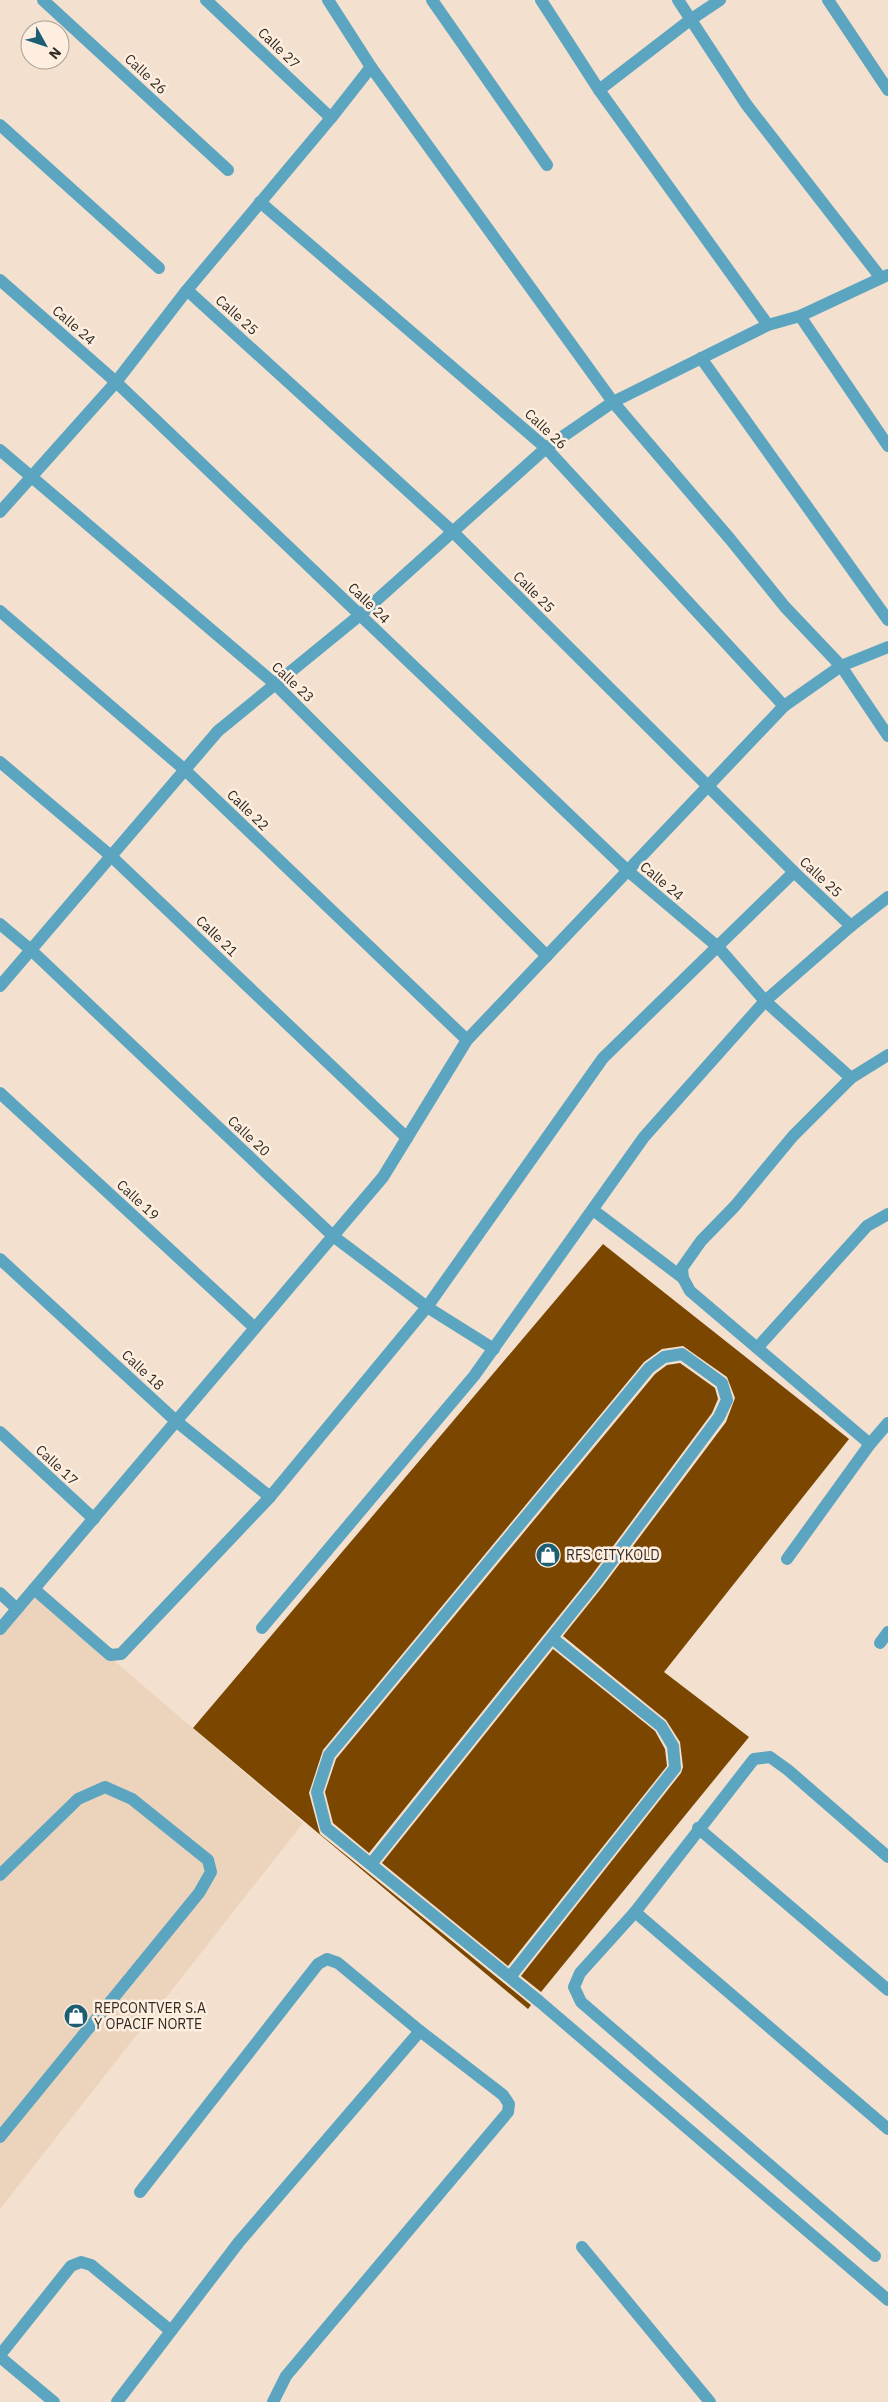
<svg xmlns="http://www.w3.org/2000/svg" width="888" height="2402" font-family="'IBM Plex Sans',sans-serif">
<rect width="100%" height="100%" fill="#f3e0ce"/>
<path fill="#ecd3bc" d="M33,1591L303,1823L0,2209V1630Z"/>
<g fill="#7b4700">
<path d="M603,1244L849,1439L664,1672L749,1737L541,1992L521,1976L681,1773L683,1767L680,1742L666,1720L563,1636L603,1586L726,1422L735,1398L727,1377L683,1346L662,1349L644,1362L323,1750L309,1793L320,1834L531,2005L528,2009L193,1728Z"/>
<path d="M680,1363L715,1388L718,1399L712,1413L591,1576L369,1853L333,1823L325,1792L336,1759L655,1374L667,1365Z"/>
<path d="M553,1649L655,1731L665,1749L667,1766L508,1966L382,1863Z"/>
</g>
<g fill="none" stroke-linecap="round" stroke-linejoin="round">
<g stroke="#5ba5c1" stroke-width="12">
<path d="M43,0L228,170"/>
<path d="M206,0L331,118"/>
<path d="M328,0L371,67L613,402L730,539L785,607L841,666L888,736"/>
<path d="M432,0L547,165"/>
<path d="M541,0L599,90L768,325"/>
<path d="M678,0L746,104L881,278"/>
<path d="M828,0L888,90"/>
<path d="M599,90L690,20L720,0"/>
<path d="M0,125L159,268"/>
<path d="M260,202L546,448L784,706"/>
<path d="M0,280L116,382L628,871L718,947L765,1001L851,1078"/>
<path d="M187,290L453,532L794,872L851,926"/>
<path d="M800,316L888,446"/>
<path d="M701,358L888,620"/>
<path d="M0,450L275,684L547,956"/>
<path d="M0,512L116,382L187,290L331,118L371,67"/>
<path d="M0,611L185,770L467,1040"/>
<path d="M0,762L111,856L407,1138"/>
<path d="M0,924L31,950L333,1236L427,1307L494,1349"/>
<path d="M0,986L218,731L360,615L546,448L613,402L768,325L800,316L888,275"/>
<path d="M0,1093L255,1328"/>
<path d="M593,1210L683,1278"/>
<path d="M0,1259L176,1421L270,1497"/>
<path d="M758,1347L867,1226L888,1214"/>
<path d="M0,1432L94,1519"/>
<path d="M870,1444L690,1291L683,1278L682,1268L701,1241L735,1206L793,1136L851,1078L888,1055"/>
<path d="M787,1559L870,1444L888,1423"/>
<path d="M34,1589L110,1655L121,1654L270,1497L427,1307L603,1058L794,872"/>
<path d="M0,1593L17,1609"/>
<path d="M262,1628L474,1376L644,1137L765,1001L851,926L888,897"/>
<path d="M0,1629L383,1177L467,1040L784,706L841,666L888,647"/>
<path d="M880,1643L888,1632"/>
<path d="M698,1828L888,1990"/>
<path d="M371,1864L597,1581L719,1417L727,1400L722,1383L682,1354L664,1357L649,1368L329,1755L317,1792L326,1828L540,2002L888,2300"/>
<path d="M0,1875L78,1799L105,1787L132,1799L208,1860L211,1872L199,1893L0,2137"/>
<path d="M635,1912L888,2129"/>
<path d="M510,1977L675,1768L673,1746L661,1726L552,1638"/>
<path d="M140,2192L318,1964L327,1959L338,1963L420,2031"/>
<path d="M582,2247L710,2402"/>
<path d="M875,2256L581,2002L574,1987L580,1973L635,1912L754,1759L770,1757L788,1770L888,1857"/>
<path d="M0,2355L71,2266L81,2262L91,2265L171,2331"/>
<path d="M0,2357L54,2402"/>
<path d="M117,2402L239,2242L420,2031L503,2095L509,2104L508,2112L286,2376L273,2402"/>
</g>
</g>
<defs>
<symbol id="shop-disc" viewBox="-11 -11 22 22"><circle r="9.5" fill="#1e5e73" stroke="#feeedf"/><path d="M-5-2.5h2.3a2.7 3.5 0 0 1 5.4 0H5L5.5 6h-11ZM-1.5-2.5h3a1.5 2.3 0 0 0-3 0Z" fill="#fff"/></symbol>
</defs>
<g fill-rule="evenodd">
<use href="#shop-disc" x="534" y="1541" width="28" height="28"/>
<use href="#shop-disc" x="62" y="2002" width="28" height="28"/>
</g>
<g text-anchor="middle" dominant-baseline="central" stroke-width="5" stroke-linejoin="round" paint-order="stroke">
<g font-size="14" fill="#322b24" stroke="#feeedf">
<text transform="translate(279 48) rotate(44)">Calle 27</text>
<text transform="translate(146 74) rotate(43)">Calle 26</text>
<text transform="translate(237 315) rotate(42)">Calle 25</text>
<text transform="translate(74 325) rotate(41)">Calle 24</text>
<text transform="translate(546 429) rotate(43)">Calle 26</text>
<text transform="translate(534 592) rotate(45)">Calle 25</text>
<text transform="translate(369 603) rotate(44)">Calle 24</text>
<text transform="translate(293 682) rotate(43)">Calle 23</text>
<text transform="translate(248 810) rotate(44)">Calle 22</text>
<text transform="translate(821 877) rotate(43)">Calle 25</text>
<text transform="translate(662 881) rotate(40)">Calle 24</text>
<text transform="translate(217 936) rotate(44)">Calle 21</text>
<text transform="translate(249 1136) rotate(43)">Calle 20</text>
<text transform="translate(138 1200) rotate(43)">Calle 19</text>
<text transform="translate(143 1370) rotate(43)">Calle 18</text>
<text transform="translate(57 1465) rotate(43)">Calle 17</text>
</g>
<g font-size="14" fill="#322b24" stroke="#feeedf" text-anchor="start">
<text x="566" y="1555">RFS CITYKOLD</text>
<text x="94" y="2008">REPCONTVER S.A<tspan x="94" dy="16">Y OPACIF NORTE</tspan></text>
</g>
</g>
<g transform="translate(45 45) rotate(130)"><circle r="24" fill="#feeedf" stroke="#aca094"/>
<path d="M0-4L9 19L0 12L-9 19Z" fill="#1e5e73"/>
<text y="-8" font-size="14" font-weight="bold" text-anchor="middle" fill="#322b24">N</text>
</g>
</svg>
